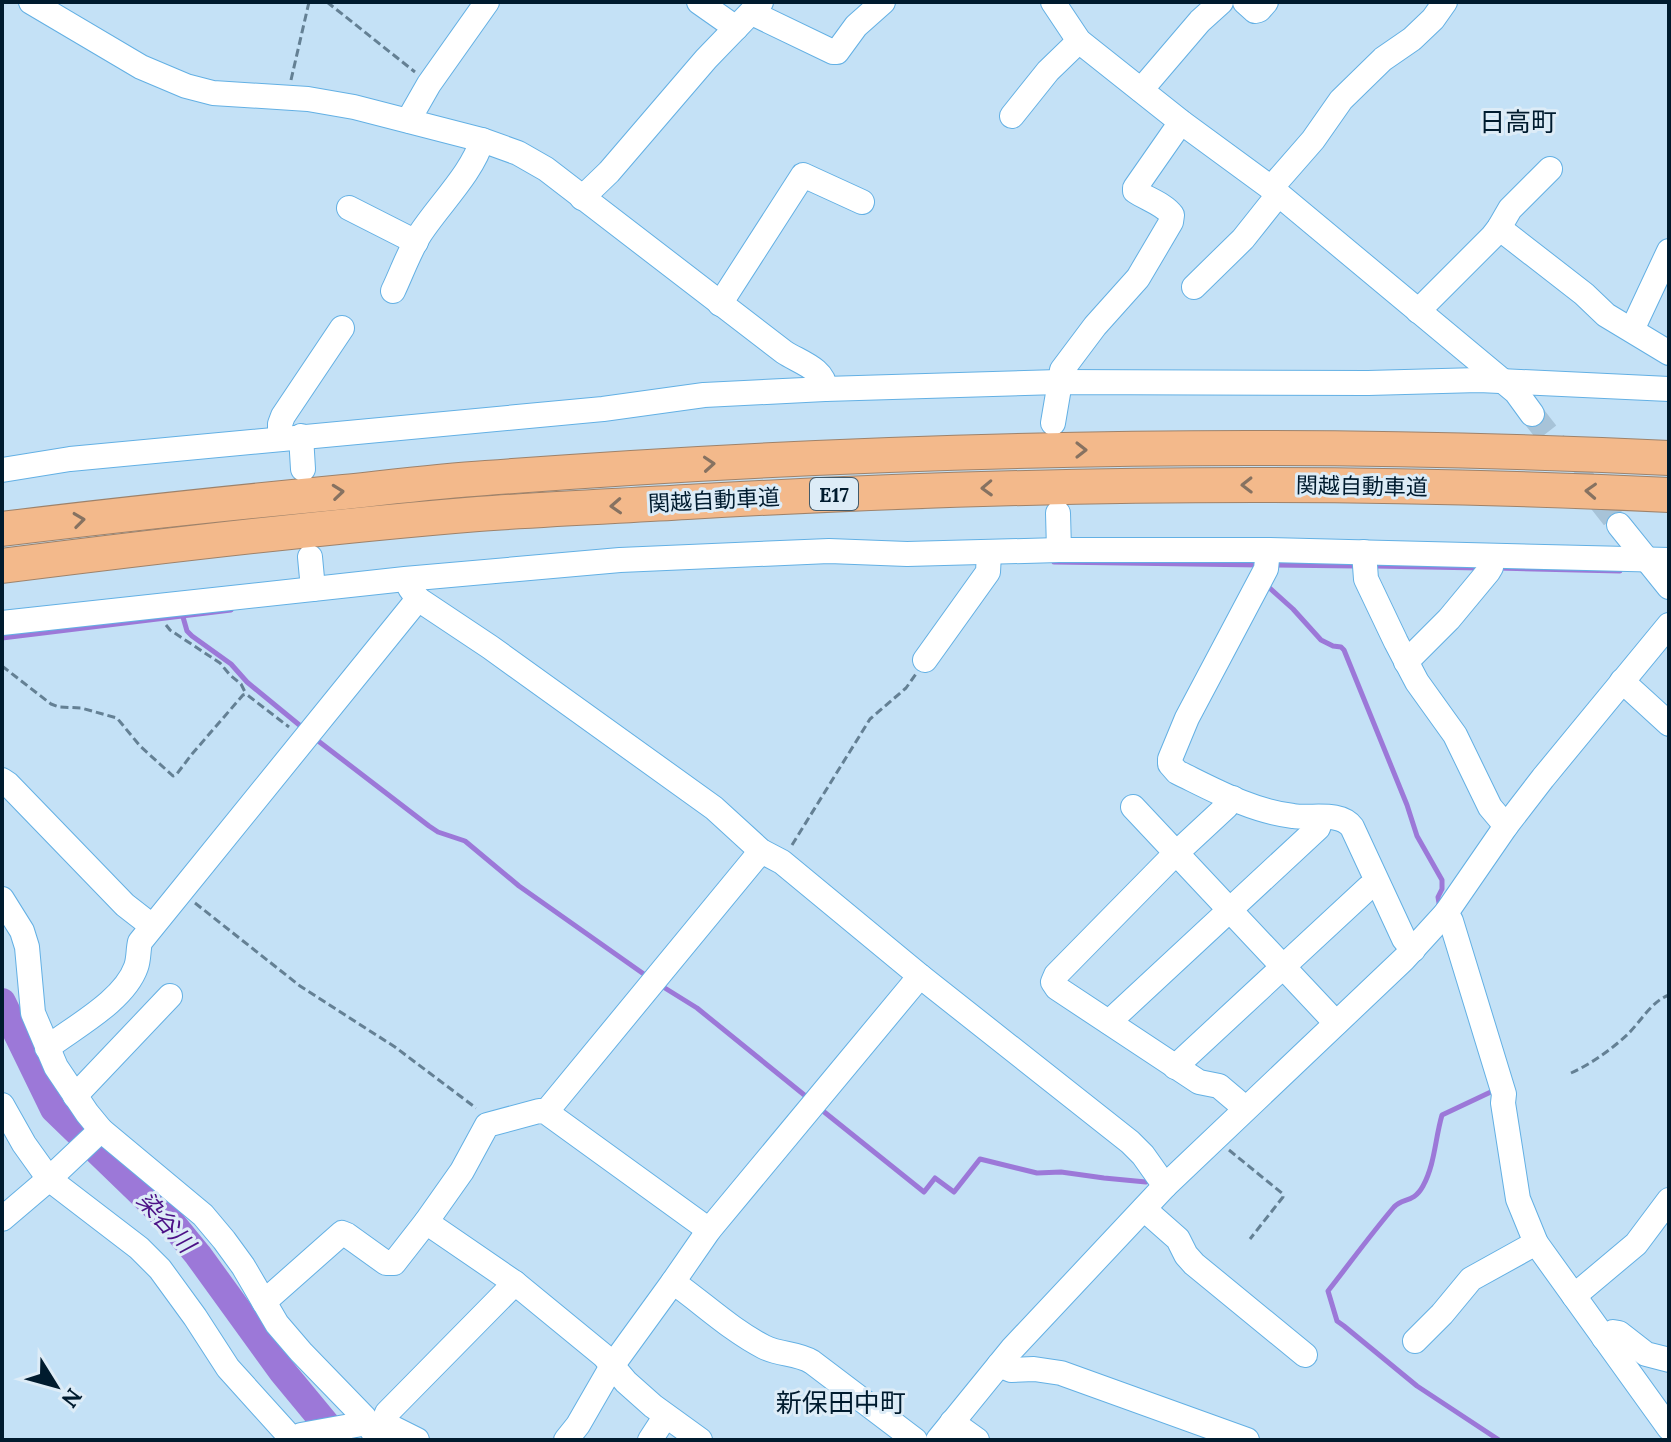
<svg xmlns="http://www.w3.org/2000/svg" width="1671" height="1442" font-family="Lora,'Noto Sans JP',serif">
<rect width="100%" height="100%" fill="#c4e1f6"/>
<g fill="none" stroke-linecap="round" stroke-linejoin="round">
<g stroke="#9c78d8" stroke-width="5">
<path d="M1054,562L1260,565"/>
<path d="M1274,565L1356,566"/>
<path d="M1374,566L1480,568"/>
<path d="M1498,568L1620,571"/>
<path d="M1265,584L1293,609L1321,640L1333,646L1341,647L1344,650L1407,805L1417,836L1442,880V889L1438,897L1440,909"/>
<path d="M183,617L187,631L192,636L231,664L247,682L303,728"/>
<path d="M2,638L231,610"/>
<path d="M313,737L429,826L438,832L465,841L519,886L648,977"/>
<path d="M660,985L697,1008L808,1098"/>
<path d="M1495,1090L1442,1115C1435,1139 1435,1164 1423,1186C1413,1204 1403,1197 1394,1207C1371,1234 1350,1263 1328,1291L1337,1321L1344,1326L1417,1386L1499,1440"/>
<path d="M818,1107L924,1192L935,1178L954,1192L980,1159L1037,1173L1061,1172L1104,1178L1146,1182"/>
</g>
<path stroke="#9c78d8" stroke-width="28" d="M2,1002L54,1109L171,1222L198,1255L282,1371L339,1440"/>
<path stroke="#a7c3d8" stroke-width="24" stroke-dasharray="24 12" stroke-linecap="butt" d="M1532,414L1619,525"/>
<defs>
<g id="minor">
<path d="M31,2L141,67L186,86L213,93L308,99L354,107L482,140L518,153L546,169L784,352C799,362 825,369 825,389"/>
<path d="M699,2L736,28"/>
<path d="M1053,2L1079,41L1181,122L1271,188L1516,392L1532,414"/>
<path d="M1245,2L1255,11L1259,10L1266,2"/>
<path d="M752,13L833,52H837L856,26L883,2"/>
<path d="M1141,90L1200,21L1221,2"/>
<path d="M1012,116L1048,71L1079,41"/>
<path d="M410,121L413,112L429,84L487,2"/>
<path d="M1271,188L1313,140L1341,100L1383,59L1412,39L1433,19L1445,2"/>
<path d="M582,198L609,172L706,59L761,2"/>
<path d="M349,208L416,242"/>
<path d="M1499,228L1584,294L1606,315L1669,353"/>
<path d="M1194,287L1243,239L1278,195"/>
<path d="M393,291C402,272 409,252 420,234C438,206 473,172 482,140"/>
<path d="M720,304L803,175L862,202"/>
<path d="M1418,311L1492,237L1499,228L1510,209L1550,169"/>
<path d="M1632,330L1669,251"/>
<path d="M1053,423L1062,370L1095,326L1138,278L1171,222L1172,215C1164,204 1147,199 1135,191V188L1181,122"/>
<path d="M301,436L303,469"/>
<path d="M280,439V424L283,416L342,328"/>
<path d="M2,470L70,459L603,409L704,395L825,389L1059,382L1368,383L1479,380L1669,389"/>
<path d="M1058,513L1059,550"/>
<path d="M1619,525L1669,587"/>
<path d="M1268,550L1266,569L1187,718L1170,759V764L1177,772C1214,790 1251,811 1293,816C1312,819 1340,811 1352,827L1404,939L1413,950"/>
<path d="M1364,552L1366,579L1396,642L1417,682L1455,735L1490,807L1506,826"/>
<path d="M310,557L313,589"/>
<path d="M418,599L490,647L714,808L761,851L782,862L920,976L1130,1142L1143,1155L1165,1186"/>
<path d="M2,623L405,579L620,560L829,551L907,554L1059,550H1268L1669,560"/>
<path d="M925,660L988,572L989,553"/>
<path d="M1406,662L1449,619L1488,572L1491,567L1493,556"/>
<path d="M1622,681L1669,724"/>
<path d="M2,780L8,784L125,905L152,926"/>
<path d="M1233,798L1226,807L1171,858L1056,975L1053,982L1057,988L1199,1082L1219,1086L1245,1108"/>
<path d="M1133,807L1336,1023"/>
<path d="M2,899L22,931L27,947L33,1013L56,1067L87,1113L101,1130L203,1215L224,1240L243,1266L277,1324L301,1352L364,1417L378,1440"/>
<path d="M1446,913L1451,921L1504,1094L1503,1103L1518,1199L1536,1243L1669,1428"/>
<path d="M1109,1022L1318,828L1322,817"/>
<path d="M47,1048C74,1027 124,1001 136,967C139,959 138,950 140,942L418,599L410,588"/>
<path d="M1175,1067L1368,888L1377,884"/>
<path d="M75,1096L170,996"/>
<path d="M2,1105L24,1144L49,1179L139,1248L160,1269L195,1317L228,1368L293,1440"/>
<path d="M546,1112L761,851"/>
<path d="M1144,1209L1178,1239L1186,1255L1194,1264L1305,1355"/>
<path d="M2,1219L49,1179L101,1130"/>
<path d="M426,1222L515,1283L604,1356L626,1382L653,1406L700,1440"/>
<path d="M673,1282C704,1304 731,1330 764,1347C780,1355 797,1353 812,1362L915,1440"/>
<path d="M1574,1296L1636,1244L1669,1200"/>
<path d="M264,1302L342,1233L347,1235L386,1263H394L426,1222L462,1171L487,1125L539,1111L546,1112L709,1230"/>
<path d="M1604,1338L1613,1332L1619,1333L1646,1354L1669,1360"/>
<path d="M1415,1341L1442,1314L1471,1279L1536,1243"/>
<path d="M999,1365L1011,1370L1034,1369L1061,1373L1247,1440"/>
<path d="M952,1422L977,1440"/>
<path d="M382,1425L387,1413L515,1283"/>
<path d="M294,1440L301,1435L367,1423L391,1427L417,1440"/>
<path d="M566,1440L578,1425L612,1366L673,1282L709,1230L920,976"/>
<path d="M650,1440L665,1417"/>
<path d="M938,1440L1012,1349L1165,1186L1404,959L1446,913L1506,826L1543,778L1669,625"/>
</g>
<g id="highway">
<path d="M2,529C116,515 230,503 344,492C391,487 439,481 486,478C880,448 1275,439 1669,458"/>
<path d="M2,566C160,546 319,527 478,514C547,509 617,506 687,502C1014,483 1342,479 1669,495"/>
</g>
</defs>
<use href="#minor" stroke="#63b0e4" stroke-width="26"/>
<use href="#highway" stroke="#9e826a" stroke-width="36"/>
<g stroke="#648094" stroke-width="3" stroke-dasharray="8 4" stroke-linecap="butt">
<path d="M327,2L415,72"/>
<path d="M291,80L309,2"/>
<path d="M166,625L170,630L220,663L230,675L241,684L246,694"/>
<path d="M2,666L51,704L59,707L81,708L117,718L140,746L173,776L176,775L192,754L243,695L246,694L289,727"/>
<path d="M792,845L870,719L906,688L916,674"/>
<path d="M195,903L300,986L395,1047L476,1108"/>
<path d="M1571,1073C1591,1064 1612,1049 1628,1034C1641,1021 1652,1001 1669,995"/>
<path d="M1229,1150L1283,1194V1197L1250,1239"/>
</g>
<use href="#minor" stroke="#fff" stroke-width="24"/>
<use href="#highway" stroke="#f3b98b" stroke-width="34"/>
</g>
<defs><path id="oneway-chevron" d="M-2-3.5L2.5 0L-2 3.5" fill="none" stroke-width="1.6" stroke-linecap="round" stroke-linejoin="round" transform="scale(2)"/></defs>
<g stroke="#867261">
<use href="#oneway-chevron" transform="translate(1081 450)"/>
<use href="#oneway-chevron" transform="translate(709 464) rotate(-4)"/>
<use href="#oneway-chevron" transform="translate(1247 485) rotate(179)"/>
<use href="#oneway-chevron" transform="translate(987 488) rotate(178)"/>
<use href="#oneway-chevron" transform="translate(1591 491) rotate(-177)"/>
<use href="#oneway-chevron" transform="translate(338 492) rotate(-6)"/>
<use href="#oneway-chevron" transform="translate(616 506) rotate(177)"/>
<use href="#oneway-chevron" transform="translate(79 520) rotate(-7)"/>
</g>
<g text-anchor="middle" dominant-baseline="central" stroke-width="6" stroke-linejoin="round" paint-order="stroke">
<rect fill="#ddecf7" stroke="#425a6a" stroke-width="2" x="810" y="478" width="48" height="32" rx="6"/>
<g font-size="20" font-weight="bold" fill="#001b2e">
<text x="834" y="494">E17</text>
</g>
<g font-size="22" fill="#001b2e" stroke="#ddecf7">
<text transform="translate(1362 486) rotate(1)">関越自動車道</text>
<text transform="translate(714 500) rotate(-3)">関越自動車道</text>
</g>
<g font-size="24" font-style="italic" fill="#4c1186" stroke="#ddecf7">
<text transform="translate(166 1222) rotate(48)">染谷川</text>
</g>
<g font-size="26" fill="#001b2e" stroke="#ddecf7">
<text x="1518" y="121">日高町</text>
<text x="841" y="1402">新保田中町</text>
</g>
</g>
<rect width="1671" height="1442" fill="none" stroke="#001b2e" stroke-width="8"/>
<g transform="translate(56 1386) rotate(127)" stroke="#ddecf7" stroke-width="6" paint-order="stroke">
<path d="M0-6L14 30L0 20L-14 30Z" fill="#001b2e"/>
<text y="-12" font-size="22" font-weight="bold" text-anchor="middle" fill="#001b2e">N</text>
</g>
</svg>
